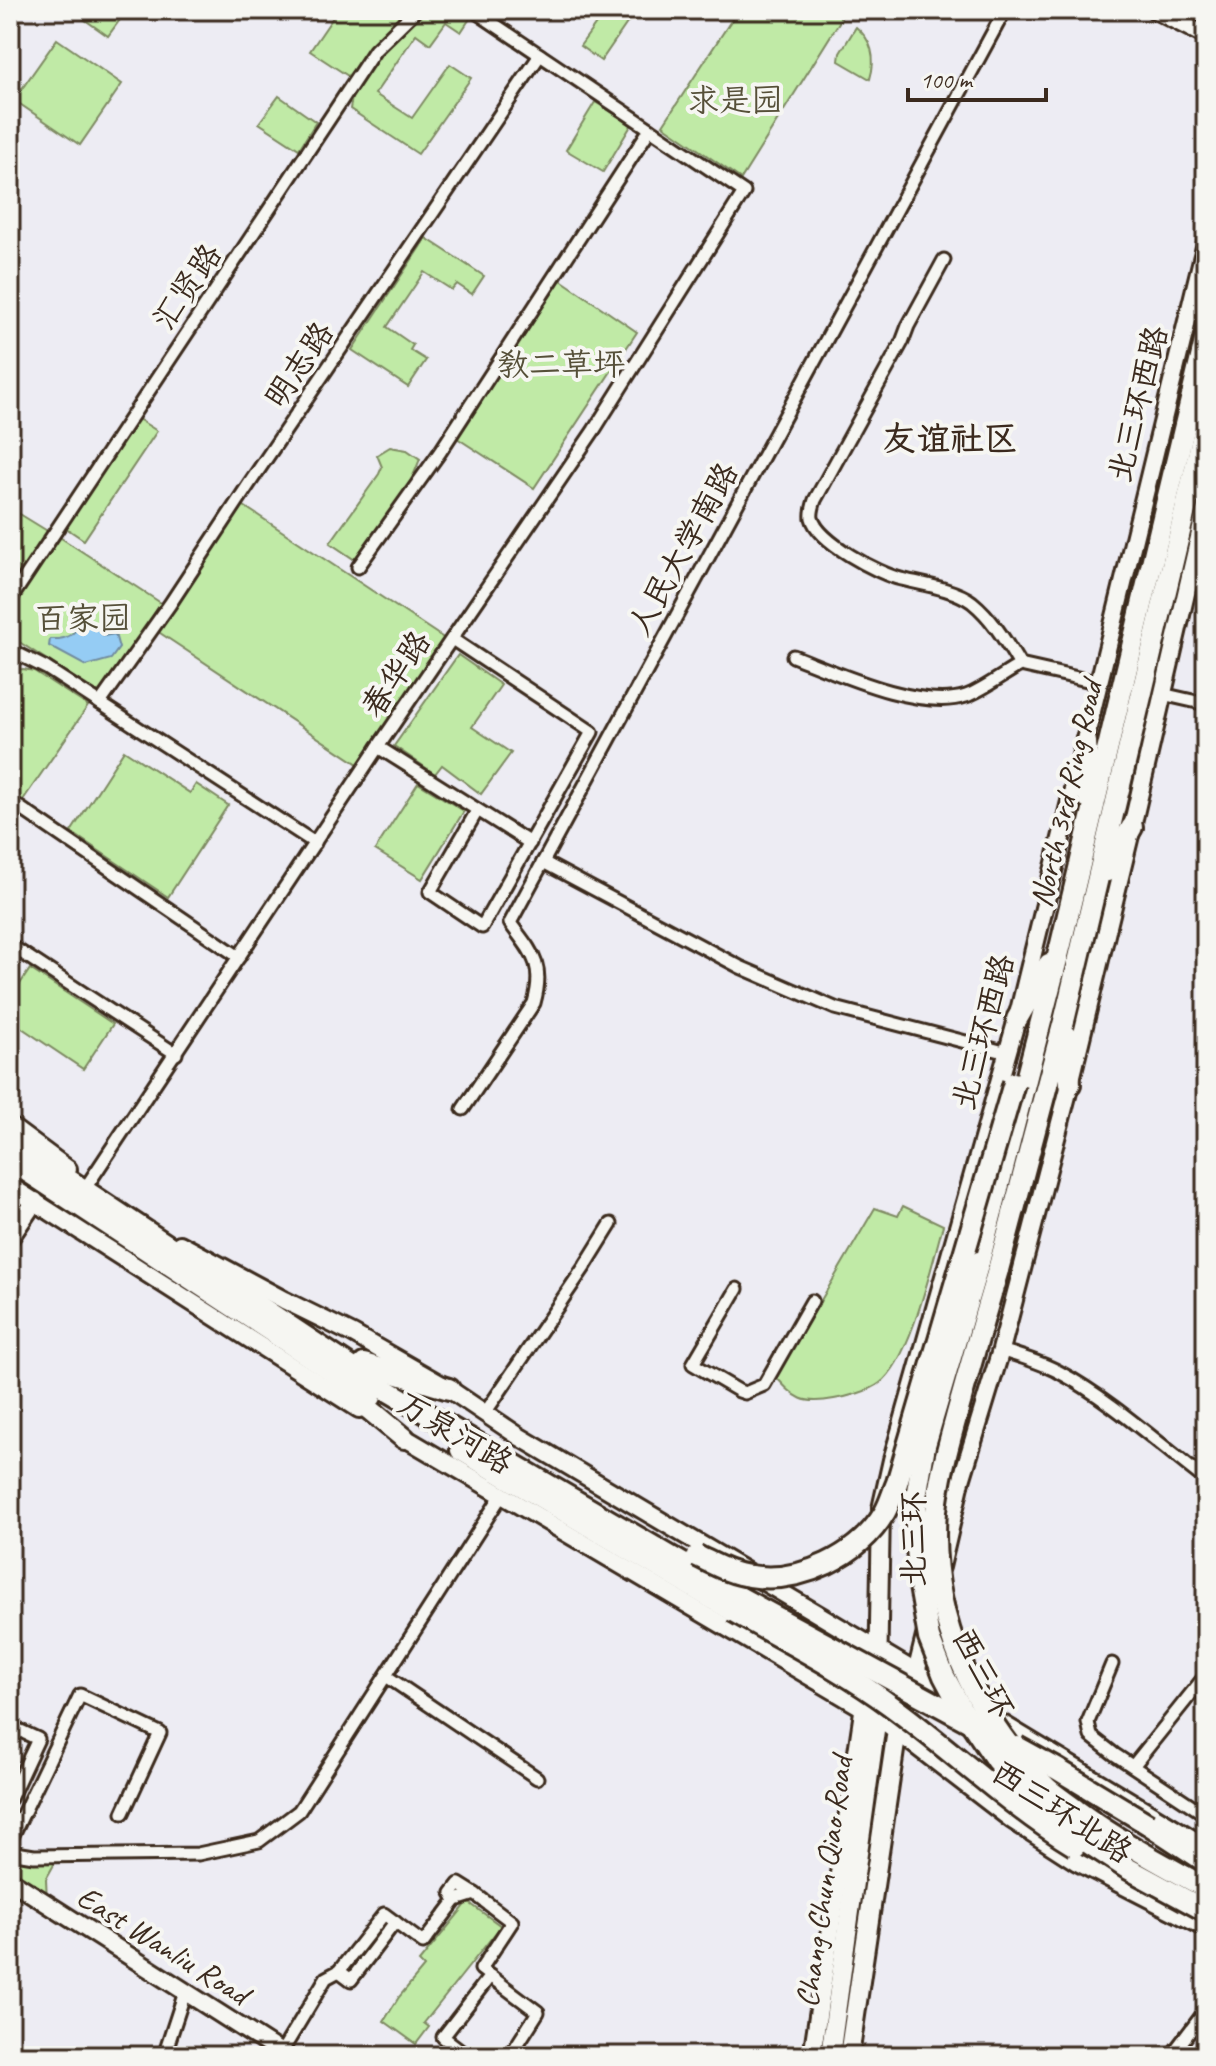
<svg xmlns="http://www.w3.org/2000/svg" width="1216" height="2066" font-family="Caveat,'LXGW WenKai TC',sans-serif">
<rect width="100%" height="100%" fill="#edecf3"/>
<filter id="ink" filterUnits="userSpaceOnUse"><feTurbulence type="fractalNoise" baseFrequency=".0125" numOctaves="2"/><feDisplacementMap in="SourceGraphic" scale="16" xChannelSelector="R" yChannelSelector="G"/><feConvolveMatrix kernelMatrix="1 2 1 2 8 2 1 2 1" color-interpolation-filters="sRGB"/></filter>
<g filter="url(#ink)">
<g fill="#c0eaa6" stroke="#7e8a62" stroke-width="2">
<path d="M71,10H127L108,36Z"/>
<path d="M338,10H413L370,50L348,76L310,51Z"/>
<path d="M425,10H463L471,17L461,32L446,22L430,44L416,34L375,94L412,118L450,64L471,78L418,154L350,109L353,91L381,51L412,18Z"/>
<path d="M606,10H636L601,61L580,46Z"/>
<path d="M738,10H838L841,19L741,179L663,125Z"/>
<path d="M856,27C873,41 876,59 870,79L839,61L840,53Z"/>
<path d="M57,39L122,84L80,145L14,100Z"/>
<path d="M279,96L316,122L299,149L259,123Z"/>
<path d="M595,102L632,124L603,172L566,150Z"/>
<path d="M426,238L484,276L472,294L457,284L452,290L424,272L387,327L413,345L410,350L426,360L408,387L352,350Z"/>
<path d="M561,280L637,332L534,488L457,438Z"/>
<path d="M135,417L157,431L84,540L63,526Z"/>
<path d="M390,447L407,450L420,459C406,497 382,528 358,562L330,543L379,474L382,467L377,455Z"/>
<path d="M241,504L445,639L361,766L157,631Z"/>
<path d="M10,508L49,532L10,591Z"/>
<path d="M58,536L161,603L101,695L10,636V610Z"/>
<path d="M458,655L501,685L472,727L511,753L481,794L442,765L435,774L394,746Z"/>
<path d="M23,669L34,671L88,706L23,800L10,792V671Z"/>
<path d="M124,750L190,793L196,784L228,805L168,897L71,832Z"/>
<path d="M418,783L464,811L422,879L375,850Z"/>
<path d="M30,969L113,1024L83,1069L10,1020V999Z"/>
<path d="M903,1206L943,1225C932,1263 911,1360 880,1383C870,1391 847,1397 834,1399C803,1405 796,1399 776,1377L875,1208L898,1216Z"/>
<path d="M10,1857L56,1861L46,1879L47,1901L10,1876Z"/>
<path d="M468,1902L501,1926L424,2023L429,2027L416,2044L384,2021L399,1997L424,1967L419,1962Z"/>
</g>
<path fill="#95ccf4" stroke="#718b9e" stroke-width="2" d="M82,621L96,627L104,636L115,634L119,648L111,659L86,666L49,646L50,639C67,640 74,635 82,621Z"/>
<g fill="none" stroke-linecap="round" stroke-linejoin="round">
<defs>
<g id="street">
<path d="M944,260L908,326L902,342L815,500C813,506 811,512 812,518C818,542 879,574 901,579C921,584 955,589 972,602C993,619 1006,642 1020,665"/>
<path d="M358,567L440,452L650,129"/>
<path d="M10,600L375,50L416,10"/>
<path d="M452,639L592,732L482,927L430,892L477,811"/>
<path d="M10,650L46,668L315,843"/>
<path d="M793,656C837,673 919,711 966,696C981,691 1004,674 1020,665L1100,683"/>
<path d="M1162,694L1206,704"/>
<path d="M100,703L170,604L249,484L540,55"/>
<path d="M378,747L530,843"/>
<path d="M10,801L239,957"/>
<path d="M543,862L740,967L835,1008L1008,1053"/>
<path d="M10,945L176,1054"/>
<path d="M463,1109L534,1003C545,964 532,953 510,923L1005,10"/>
<path d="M88,1184L378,747L594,430L744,192L473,10"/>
<path d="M737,1289L693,1364L739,1391L745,1393L764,1385L812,1301"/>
<path d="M1001,1350C1021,1357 1041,1362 1059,1372C1110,1399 1160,1445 1206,1480"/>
<path d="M485,1413L585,1266L611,1224"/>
<path d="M1112,1664L1088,1722L1091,1736L1114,1754L1206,1815"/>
<path d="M386,1676L537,1778"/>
<path d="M10,1726L38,1739L10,1799"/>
<path d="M1133,1766L1206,1675"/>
<path d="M10,1841L80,1695L160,1733L123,1813"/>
<path d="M10,1852L34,1856L198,1854L259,1841L299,1811L501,1496"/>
<path d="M456,1900L452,1893L459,1884L475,1894"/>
<path d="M339,1971L351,1980L395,1922"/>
<path d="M490,1976L538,2012L510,2056"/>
<path d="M281,2053L326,1978L339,1971L384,1914L423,1943L456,1900L475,1894L512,1922L481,1969L490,1976L443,2037L468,2056"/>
<path d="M164,2056L185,1992"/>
<path d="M1171,2056L1206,2010"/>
</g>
<g id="secondary">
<path d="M1155,10L1206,36"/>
<path d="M10,1126L68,1169"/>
<path d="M10,1186L359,1409"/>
<path d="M10,1238L35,1201"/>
<path d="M180,1244L284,1300L353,1334L449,1389L520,1437L954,1695"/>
<path d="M395,1432L877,1716L1012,1820L1077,1862L1206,1928"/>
<path d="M941,1567L961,1481L1001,1350L1068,1092L1132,827L1206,507"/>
<path d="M878,1680L881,1509L892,1460L1017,1019L1206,243"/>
<path d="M988,1715L1206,1847"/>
<path d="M899,1725L916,1673L927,1628"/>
<path d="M10,1880L286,2056"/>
<path d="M812,2056L865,1698"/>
</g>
<g id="primary">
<path d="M1199,10L1206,13"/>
<path d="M830,2056L877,1716"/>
<path d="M849,2056L897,1730"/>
</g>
<g id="highway">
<path d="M1086,742L1089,799"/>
<path d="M1107,871L1132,827"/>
<path d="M1017,1019L1049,964"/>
<path d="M1067,1036L1070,1084"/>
<path d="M10,1141L378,1385L741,1598"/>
<path d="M10,1160L371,1397"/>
<path d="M979,1262L1061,944L1206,337"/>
<path d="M998,1270L1065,1017L1206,422"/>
<path d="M364,1364L449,1389"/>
<path d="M352,1395L404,1438"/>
<path d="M461,1450L733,1611"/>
<path d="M1148,1824L1206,1862"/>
</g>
</defs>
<use href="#street" stroke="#3b2a1e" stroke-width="17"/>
<use href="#secondary" stroke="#3b2a1e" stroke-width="22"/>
<use href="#primary" stroke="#3b2a1e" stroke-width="24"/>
<use href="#highway" stroke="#3b2a1e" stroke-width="26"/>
<use href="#street" stroke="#f6f6f2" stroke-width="11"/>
<use href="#secondary" stroke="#f6f6f2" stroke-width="16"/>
<use href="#primary" stroke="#f6f6f2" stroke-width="18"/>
<use href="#highway" stroke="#f6f6f2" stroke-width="20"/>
<defs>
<g id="highway-bridge">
<path d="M979,1262L925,1445L916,1497V1534L920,1586L929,1638L944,1676L961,1708L996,1760L1035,1800L1087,1842L1127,1868L1206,1911"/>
<path d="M998,1270C984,1317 971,1363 958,1410C949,1443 939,1477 936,1511C928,1614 973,1717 1047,1788C1056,1796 1067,1803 1076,1810C1117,1840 1162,1864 1206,1888"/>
<path d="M697,1556C714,1564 731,1574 750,1576C801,1584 859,1556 885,1512C890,1503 893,1492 897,1483L1014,1083"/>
<path d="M741,1598L968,1721"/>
<path d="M733,1611C785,1641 841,1669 890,1705C953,1751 1009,1806 1075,1846"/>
<path d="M1017,1747L1057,1769L1148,1824"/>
</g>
</defs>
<use href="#highway-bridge" stroke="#3b2a1e" stroke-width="26" stroke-linecap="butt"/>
<use href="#highway-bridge" stroke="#f6f6f2" stroke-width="20"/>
</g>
</g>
<g text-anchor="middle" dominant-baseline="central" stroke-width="8" stroke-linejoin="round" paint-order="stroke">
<g font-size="32" fill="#565039" stroke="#f6f6f2">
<text x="735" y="100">求是园</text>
<text x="561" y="364">教二草坪</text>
<text x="83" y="618">百家园</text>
</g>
<g font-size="32" fill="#3b2a1e" stroke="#f6f6f2">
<text transform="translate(187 287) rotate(-56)">汇贤路</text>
<text transform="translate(299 365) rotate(-56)">明志路</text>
<text transform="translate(1138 404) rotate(-76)">北三环西路</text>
<text transform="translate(683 549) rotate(-61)">人民大学南路</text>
<text transform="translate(396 674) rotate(-56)">春华路</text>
<text transform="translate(1066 794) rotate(-77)">North 3rd Ring Road</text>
<text transform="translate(983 1032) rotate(-75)">北三环西路</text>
<text transform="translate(455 1433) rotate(31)">万泉河路</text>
<text transform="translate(913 1539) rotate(-90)">北三环</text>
<text transform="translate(983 1673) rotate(63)">西三环</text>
<text transform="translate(1062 1812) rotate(33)">西三环北路</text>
<text transform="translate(824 1882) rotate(-82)">Chang Chun Qiao Road</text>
<text transform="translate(163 1945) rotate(32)">East Wanliu Road</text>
</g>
<g font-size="34" font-weight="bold" fill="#3b2a1e" stroke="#f6f6f2">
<text x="950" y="438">友谊社区</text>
</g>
</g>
<rect width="1216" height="2066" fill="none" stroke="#f6f6f2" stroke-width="40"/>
<rect x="20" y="20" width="1176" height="2026" fill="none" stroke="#3b2a1e" stroke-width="3" filter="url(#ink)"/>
<path d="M908 88v12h138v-12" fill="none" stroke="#3b2a1e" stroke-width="4"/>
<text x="920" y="88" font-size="24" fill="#3b2a1e" stroke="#f6f6f2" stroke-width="6" paint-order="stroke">100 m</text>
</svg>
